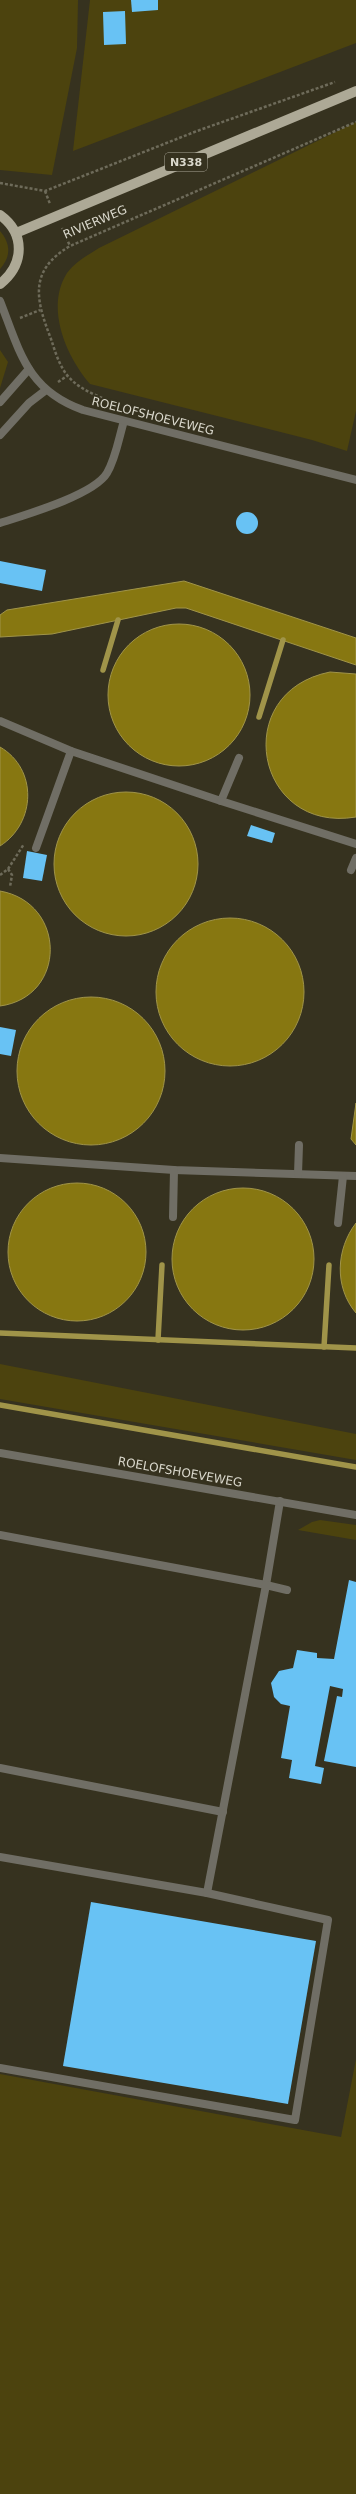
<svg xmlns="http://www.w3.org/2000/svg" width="356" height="2494" font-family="'DejaVu Sans',sans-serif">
<rect width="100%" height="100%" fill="#36321f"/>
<g fill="#4c430e">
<path d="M0,0H78L77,48L52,175L0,170Z"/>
<path d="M90,0H356V43L73,151Z"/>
<path d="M356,122V411L347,451L312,440L90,384C66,356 45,308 67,273C75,262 88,255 99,248Z"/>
<path d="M0,231C11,244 11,257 0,269Z"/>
<path d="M0,350L8,362L0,388Z"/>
<path d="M0,1364L356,1434V1460L0,1399Z"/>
<path d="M320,1520L356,1525V1540L298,1530L312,1522Z"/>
<path d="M356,2059V2494H0V2074L341,2137Z"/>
</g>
<g fill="#877711" stroke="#a09449">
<path d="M184,581L356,638V665L186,608H176L52,634L0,637V615L7,610Z"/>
<circle cx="179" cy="695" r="71"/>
<path d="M330,672L356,674V817C255,834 229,692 330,672Z"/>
<path d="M0,747C38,769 36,823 0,846Z"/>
<circle cx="126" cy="864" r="72"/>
<path d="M0,891C67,903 67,997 0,1006Z"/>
<circle cx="230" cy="992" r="74"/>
<circle cx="91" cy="1071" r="74"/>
<path d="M356,1103V1145L351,1139Z"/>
<circle cx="77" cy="1252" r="69"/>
<circle cx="243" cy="1259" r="71"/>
<path d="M356,1223V1313C334,1287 336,1249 356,1223Z"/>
</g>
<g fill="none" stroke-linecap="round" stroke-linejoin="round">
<g stroke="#a09449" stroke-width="5.5">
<path d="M103,670L118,620"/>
<path d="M259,717L283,640"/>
<path d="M0,1333L356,1348"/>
<path d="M158,1340L162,1265"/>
<path d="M324,1347L329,1265"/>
<path d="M0,1405L356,1467"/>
</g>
</g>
<g fill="#68c2f4">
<path d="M131,0H158V10L132,12Z"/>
<path d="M125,11L126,44L104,45L103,12Z"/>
<circle cx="247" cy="523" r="11"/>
<path d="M0,561L46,570L42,591L0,583Z"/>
<path d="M251,825L275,833L272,843L247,836Z"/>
<path d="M27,851L47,855L42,881L23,878Z"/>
<path d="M0,1027L16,1030L11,1056L0,1054Z"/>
<path d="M349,1580L356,1582V1767L324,1761L337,1696L342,1697L343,1689L330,1686L315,1766L324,1768L321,1784L289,1778L292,1760L281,1758L290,1706L281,1704L274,1697L271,1683L279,1671L293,1668L297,1650L317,1653V1658L334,1659Z"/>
<path d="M91,1902L316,1941L288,2104L63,2066Z"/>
</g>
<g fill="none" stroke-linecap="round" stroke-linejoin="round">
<g stroke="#6e6b5a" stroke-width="2.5" stroke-dasharray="3 2" stroke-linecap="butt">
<path d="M0,183L45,191L197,131L335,82"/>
<path d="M45,191L50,204"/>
<path d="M62,228L70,246"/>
<path d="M20,318L40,310"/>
<path d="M58,382L67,376"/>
<path d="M111,402C96,395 78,389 67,375C59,365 55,351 51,339C36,300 28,271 70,246L356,122"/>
<path d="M8,869L12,875L10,887"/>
<path d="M0,875L8,869L24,844"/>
</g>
<g stroke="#706e65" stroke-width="8">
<path d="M0,402L29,369"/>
<path d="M0,435L29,403L46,390"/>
<path d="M0,523C25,515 94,495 107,473C116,458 119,437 124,421"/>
<path d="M0,721L71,751L221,801L239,758"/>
<path d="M221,801L356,844"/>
<path d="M36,848L71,751"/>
<path d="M351,870L356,858"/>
<path d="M0,1158L174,1170L356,1176"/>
<path d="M298,1174L299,1145"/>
<path d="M173,1217L174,1170"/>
<path d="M338,1223L343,1176"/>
<path d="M0,1535L266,1585L280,1501"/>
<path d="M0,1768L223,1812"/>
<path d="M0,1857L207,1893L328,1920L295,2120L0,2068"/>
<path d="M207,1893L266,1585L287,1590"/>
</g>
<g stroke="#706e65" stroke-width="8">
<path d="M0,301C20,352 27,390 83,410L356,480"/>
<path d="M0,1453L356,1515"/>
</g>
<g stroke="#ada996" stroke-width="10">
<path d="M0,215C26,234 24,265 0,284"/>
<path d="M16,233L356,91"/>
</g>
</g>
<g text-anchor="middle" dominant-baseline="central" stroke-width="4" stroke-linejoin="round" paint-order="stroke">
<rect fill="#36321f" stroke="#a9a698" stroke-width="1" x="165" y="153" width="42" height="18" rx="3"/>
<g font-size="11" font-weight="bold" fill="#dad8cc">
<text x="186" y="162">N338</text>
</g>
<g font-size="12" fill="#dad8cc" stroke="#36321f">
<text transform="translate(95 222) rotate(-23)">RIVIERWEG</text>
<text transform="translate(153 416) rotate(14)">ROELOFSHOEVEWEG</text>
<text transform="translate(180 1472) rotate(10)">ROELOFSHOEVEWEG</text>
</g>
</g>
</svg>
